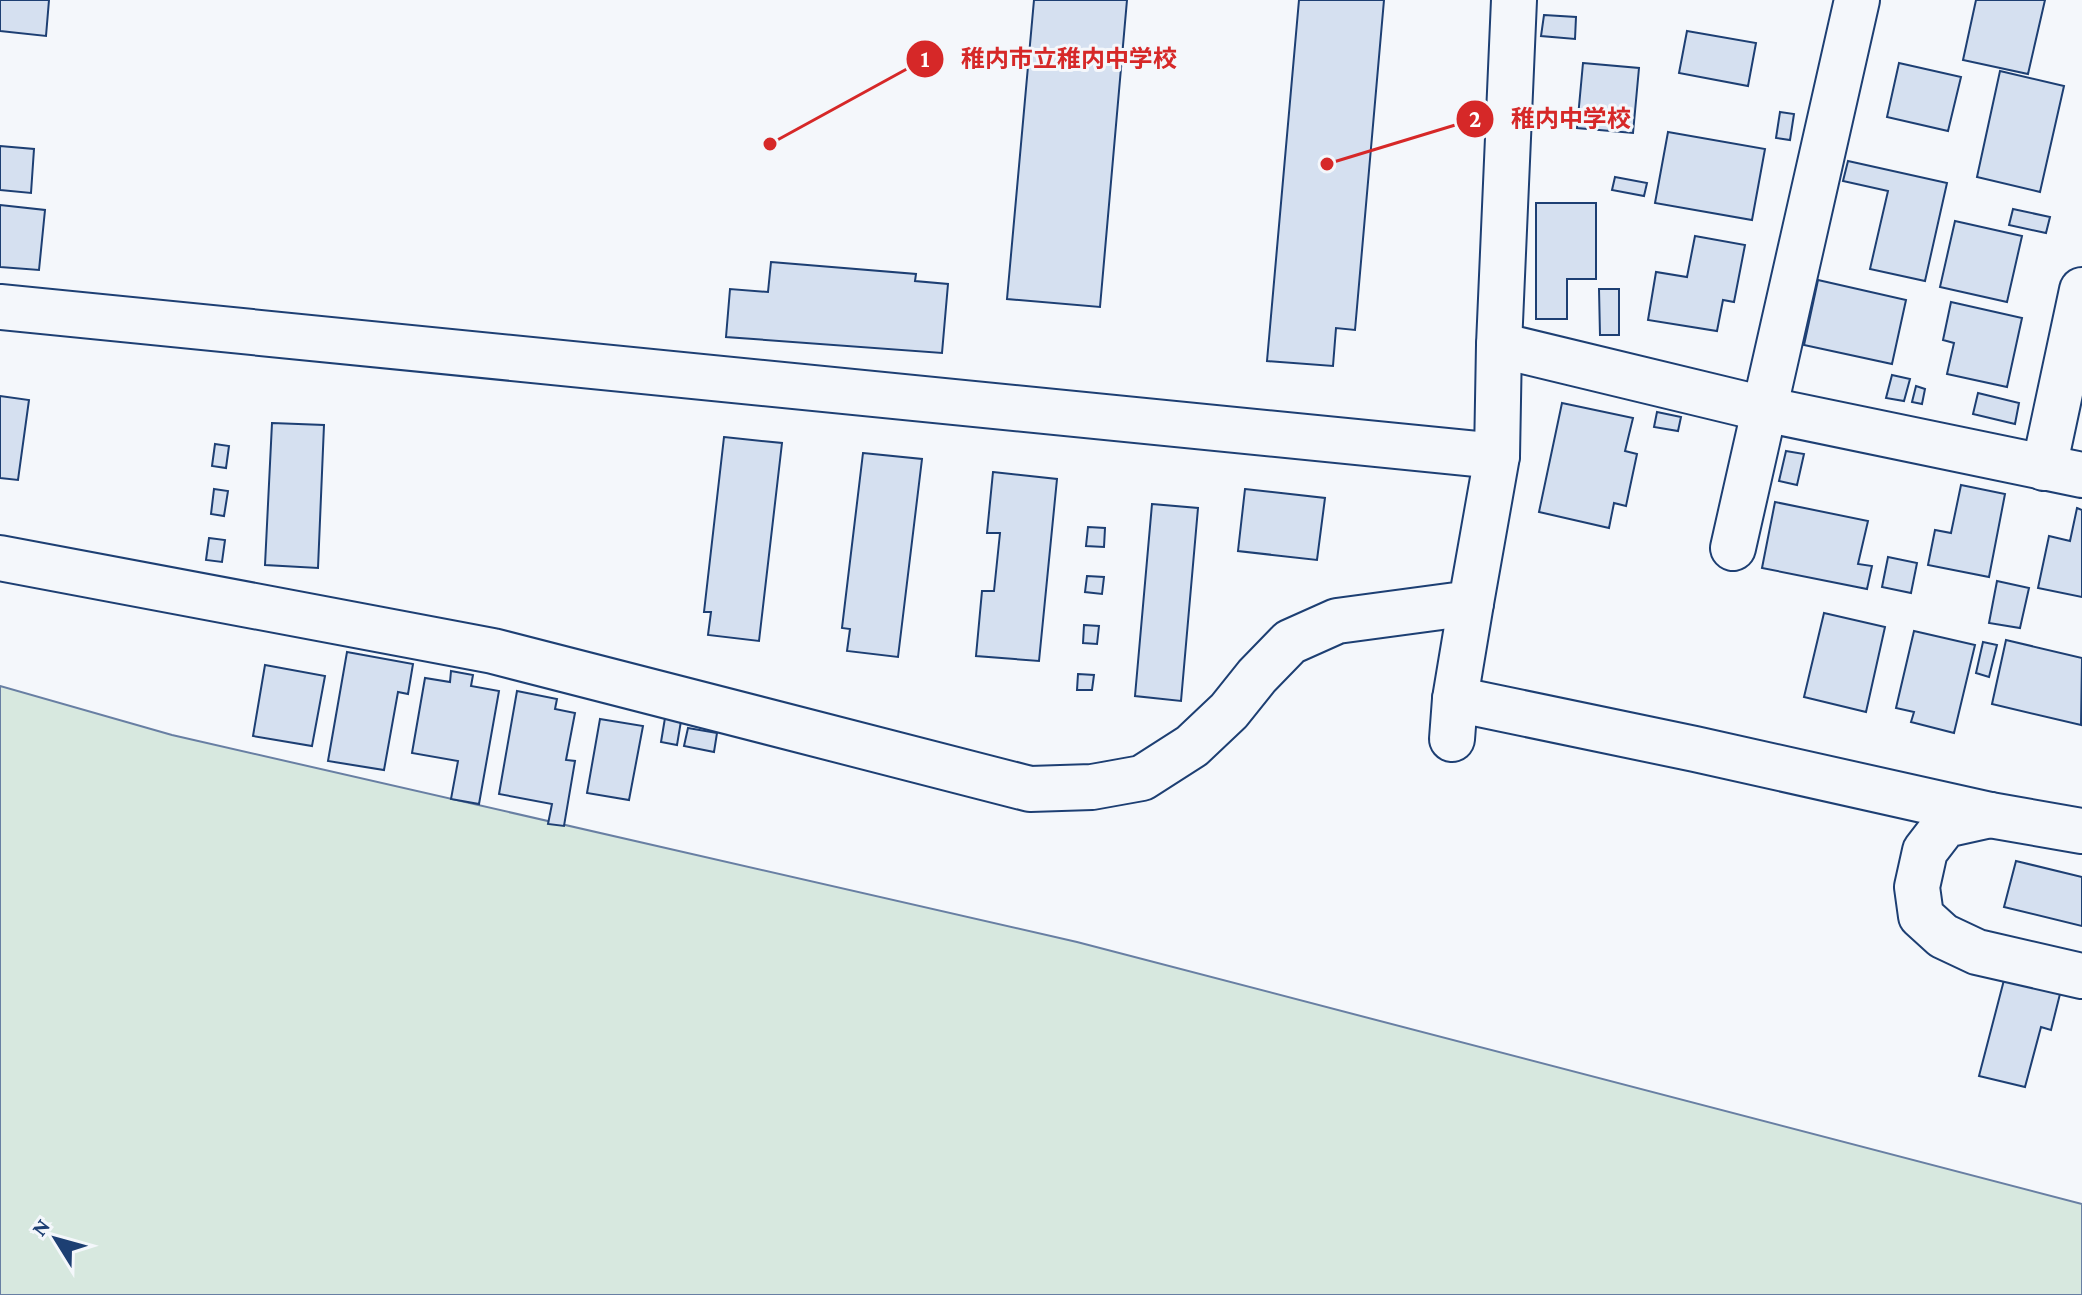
<svg xmlns="http://www.w3.org/2000/svg" width="2082" height="1295" font-family="'Crimson Pro','Noto Sans JP',serif">
<rect width="100%" height="100%" fill="#f4f7fb"/>
<path fill="#d7e8df" stroke="#687fa3" stroke-width="2" d="M0,686L172,735L1077,942L2082,1204V1295H0Z"/>
<g fill="#d5e0f0" stroke="#1d3f73" stroke-width="2">
<path d="M0,0H49L46,36L0,31Z"/>
<path d="M1034,0H1127L1100,307L1007,299Z"/>
<path d="M1299,0H1384L1355,330L1336,328L1333,366L1267,361Z"/>
<path d="M1976,0H2045L2028,74L1963,60Z"/>
<path d="M1544,15L1576,17L1575,39L1541,36Z"/>
<path d="M1687,31L1756,43L1748,86L1679,73Z"/>
<path d="M1583,63L1639,68L1633,133L1577,128Z"/>
<path d="M1899,63L1961,77L1948,131L1887,117Z"/>
<path d="M2000,71L2064,86L2040,192L1977,177Z"/>
<path d="M1780,112L1794,114L1790,140L1776,138Z"/>
<path d="M1668,132L1765,149L1752,220L1655,203Z"/>
<path d="M0,146L34,149L31,193L0,190Z"/>
<path d="M1848,161L1947,183L1925,281L1870,269L1888,191L1843,181Z"/>
<path d="M1615,177L1647,183L1644,196L1612,190Z"/>
<path d="M1536,203H1596V279H1567V319H1536Z"/>
<path d="M0,205L45,210L39,270L0,267Z"/>
<path d="M2013,209L2050,217L2046,233L2009,225Z"/>
<path d="M1955,221L2022,236L2007,302L1940,287Z"/>
<path d="M1695,236L1745,245L1734,302L1723,300L1717,331L1648,320L1656,272L1687,277Z"/>
<path d="M771,262L916,274L915,281L948,284L942,353L726,337L730,289L768,292Z"/>
<path d="M1818,280L1906,300L1892,364L1804,345Z"/>
<path d="M1599,289H1619V335H1600Z"/>
<path d="M1951,302L2022,318L2007,387L1947,374L1954,343L1943,340Z"/>
<path d="M1892,375L1910,379L1904,401L1886,398Z"/>
<path d="M1916,386L1925,389L1922,404L1912,402Z"/>
<path d="M1978,393L2019,403L2015,424L1973,414Z"/>
<path d="M0,396L29,400L18,480L0,478Z"/>
<path d="M1562,403L1633,418L1625,451L1637,454L1626,506L1614,503L1609,528L1539,512Z"/>
<path d="M1657,412L1681,417L1678,431L1654,427Z"/>
<path d="M272,423L324,425L318,568L265,565Z"/>
<path d="M724,437L782,443L759,641L708,635L711,612H704Z"/>
<path d="M215,444L229,446L226,468L212,466Z"/>
<path d="M1786,451L1804,454L1797,485L1779,481Z"/>
<path d="M863,453L922,459L898,657L847,651L850,629L842,628Z"/>
<path d="M993,472L1057,479L1039,661L976,656L982,591H994L1000,533H987Z"/>
<path d="M1961,485L2005,494L1989,577L1928,565L1935,530L1951,533Z"/>
<path d="M214,489L228,491L224,516L211,514Z"/>
<path d="M1245,489L1325,498L1317,560L1238,551Z"/>
<path d="M1775,502L1868,521L1858,564L1872,566L1867,589L1762,568Z"/>
<path d="M1152,504L1198,508L1181,701L1135,696Z"/>
<path d="M2077,508L2082,510V597L2038,588L2049,536L2070,541Z"/>
<path d="M1088,527L1105,528L1104,547L1086,546Z"/>
<path d="M209,538L225,540L222,562L206,560Z"/>
<path d="M1888,557L1917,563L1911,593L1882,587Z"/>
<path d="M1087,576L1104,577L1102,594L1085,592Z"/>
<path d="M1997,581L2029,588L2020,628L1989,623Z"/>
<path d="M1824,613L1885,627L1866,712L1804,697Z"/>
<path d="M1084,625L1099,626L1097,644L1083,643Z"/>
<path d="M1914,631L1975,645L1954,733L1911,722L1914,712L1896,708Z"/>
<path d="M2006,640L2082,658L2081,725L1992,704Z"/>
<path d="M1983,642L1997,645L1989,677L1976,673Z"/>
<path d="M347,652L413,664L408,694L398,692L384,770L328,761Z"/>
<path d="M265,665L325,676L312,746L253,736Z"/>
<path d="M451,671L473,675L471,686L499,691L479,804L451,799L458,761L412,753L425,678L450,682Z"/>
<path d="M1078,674L1094,675L1092,690H1077Z"/>
<path d="M517,691L557,699L555,709L575,713L566,760L575,761L564,826L548,824L552,804L499,794Z"/>
<path d="M665,718L681,721L677,745L661,742Z"/>
<path d="M600,719L643,726L629,800L587,793Z"/>
<path d="M688,728L717,733L714,752L684,746Z"/>
<path d="M2016,861L2082,877V926L2004,907Z"/>
<path d="M2004,980L2060,994L2051,1030L2041,1027L2025,1087L1979,1076Z"/>
</g>
<g fill="none" stroke-linecap="round" stroke-linejoin="round">
<defs>
<g id="street">
<path d="M0,307L1497,456"/>
<path d="M1499,345L1764,409L2082,475"/>
<path d="M2044,468L2082,290"/>
<path d="M1733,548L1857,0"/>
<path d="M0,558L493,651L1030,789L1092,787L1142,778L1192,746L1229,711L1257,676L1290,642L1337,621L1471,603L1497,456L1499,345L1514,0"/>
<path d="M1455,699L1695,749L1990,815L2082,831"/>
<path d="M1452,739L1455,699L1471,603"/>
<path d="M1990,815L1945,825L1925,851L1917,887L1921,916L1943,936L1977,952L2082,976"/>
</g>
</defs>
<use href="#street" stroke="#1d3f73" stroke-width="48"/>
<use href="#street" stroke="#f4f7fb" stroke-width="44"/>
</g>
<path fill="none" stroke="#d62828" stroke-width="3" d="M770 144L925 59M1327 164L1475 119"/>
<g fill="#d62828" stroke="#f4f7fb" stroke-width="3">
<circle cx="770" cy="144" r="8"/>
<circle cx="1327" cy="164" r="8"/>
<circle cx="925" cy="59" r="20"/>
<circle cx="1475" cy="119" r="20"/>
</g>
<g font-size="24" text-anchor="middle" font-weight="bold" fill="#fff">
<text x="925" y="67">1</text>
<text x="1475" y="127">2</text>
</g>
<g font-size="24" text-anchor="middle" font-weight="bold" fill="#d62828" stroke="#f4f7fb" stroke-width="6" stroke-linejoin="round" paint-order="stroke">
<text x="1069" y="67">稚内市立稚内中学校</text>
<text x="1571" y="127">稚内中学校</text>
</g>
<g transform="translate(56 1239) rotate(307)" stroke="#f4f7fb" stroke-width="6" paint-order="stroke">
<path d="M0-6L14 30L0 20L-14 30Z" fill="#1d3f73"/>
<text y="-12" font-size="22" font-weight="bold" text-anchor="middle" fill="#1d3f73">N</text>
</g>
</svg>
